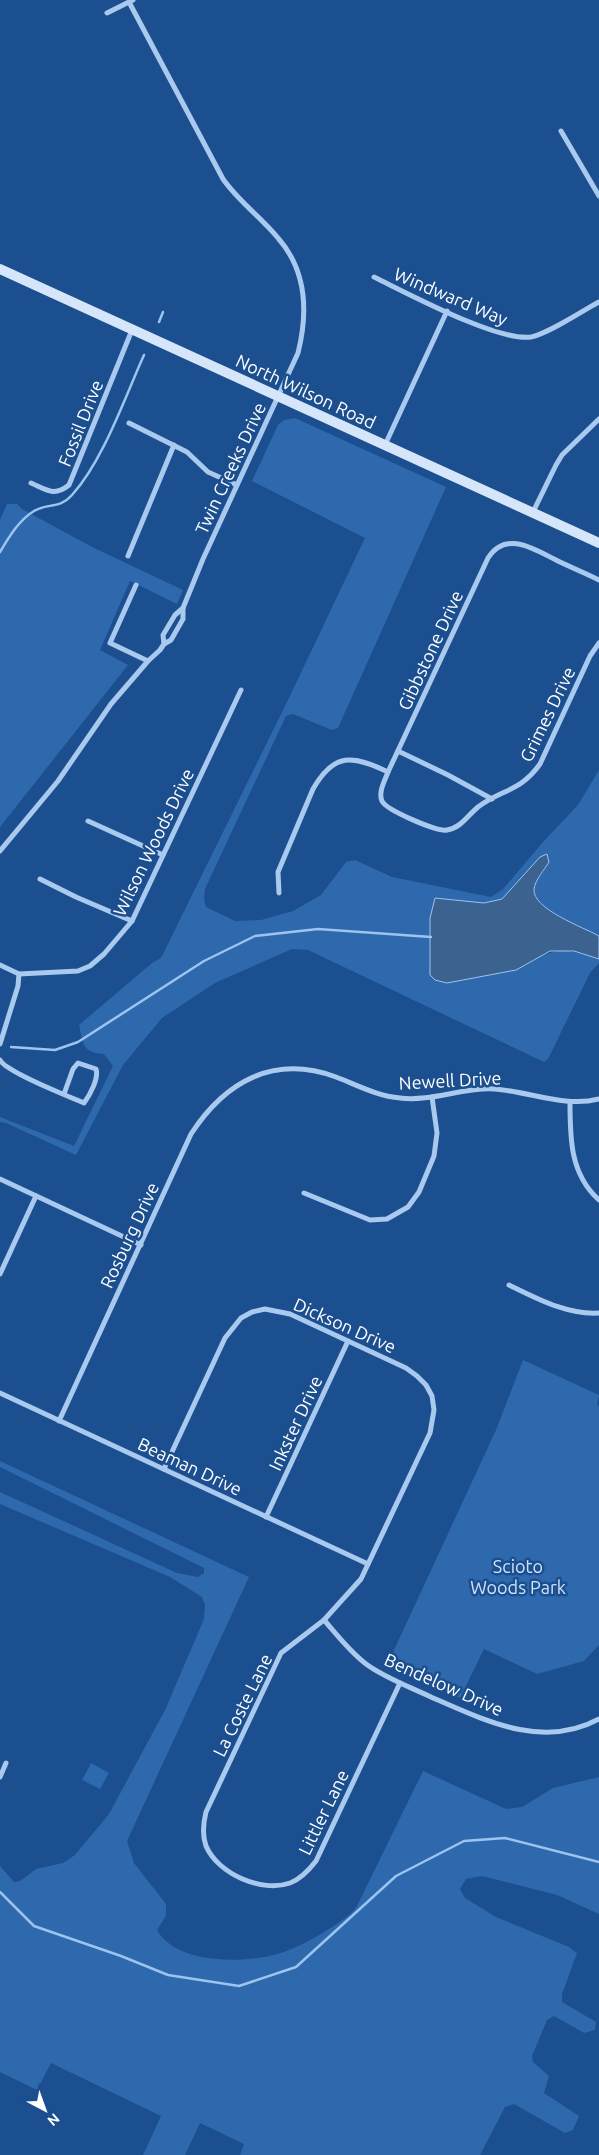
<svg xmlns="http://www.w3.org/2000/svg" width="599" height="2155" font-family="Ubuntu,sans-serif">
<rect width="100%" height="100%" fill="#1b4f8f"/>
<g fill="#2e69ad">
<path d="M295,418L446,487L338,728L332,730L293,714L286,716L205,889L204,899L206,907L235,921L261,920L293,911L321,895L346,862L355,860L392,877L491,897L503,889L543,842L578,805L599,770V936C583,928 532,908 534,889C535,881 545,869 549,862L502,899L484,903L435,898L516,970C554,949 557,945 599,959V963L590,973L548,1059L544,1062L308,950L292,949L215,983L162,1018L123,1065L76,1155L6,1123L0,1122V1117L74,1146L113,1066L104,1054C82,1053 83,1043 79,1025L152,963L161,958L288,700L365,538L252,481L278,425L284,420Z"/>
<path d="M7,504H17L22,509L92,547L183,590L177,604L130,581L100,650L128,665L0,827V520Z"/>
<path d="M523,1360L599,1395L597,1405L599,1406V1645L584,1661L537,1674L484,1649L460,1698L388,1663L496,1430Z"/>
<path d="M0,1461L249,1577L127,1841L134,1863L166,1904V1916L157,1930C176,1964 240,1963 274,1955C296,1950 341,1925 356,1908L423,1771L506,1809L522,1807L553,1788L599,1777V1914L557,1895L482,1876L466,1879L460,1889L465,1898L496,1917L569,1947L577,1953L562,1994V2002L596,2022L595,2030L584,2033L554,2016L547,2020L532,2056L533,2062L549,2076L544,2093L579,2116L573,2130L565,2133L514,2104L505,2107L480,2155H240L244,2144L200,2123L185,2155H143L161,2116L51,2063L37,2090L0,2072V1866L14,1882L20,1881L36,1869L63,1863L75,1855L109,1814L165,1710L204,1619L205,1605L202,1597L170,1577L0,1504V1492L177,1573L198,1577L204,1573V1568L0,1467Z"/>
<path d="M91,1763L109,1773L100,1789L82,1780Z"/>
</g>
<path fill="#3c6290" stroke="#9cc4f0" d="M547,854L549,862C545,869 535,880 534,889C532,909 583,927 599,936V959L574,951H550L516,970L447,983L435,980L430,975V918L435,898L484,903L502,899L540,857Z"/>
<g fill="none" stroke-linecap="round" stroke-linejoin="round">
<g stroke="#9cc4f0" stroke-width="2.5">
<path d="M159,322L163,312"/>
<path d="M0,552C9,537 19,520 34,511C47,503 60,509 72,495C103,461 125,397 144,355"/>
<path d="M11,1047L55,1050L78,1042L204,961L255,936L318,929L431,937"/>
<path d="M0,1892L34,1926L121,1956L168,1975L239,1986L296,1967L396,1876L464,1841L505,1838L599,1862"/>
</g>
<g stroke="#a9c9ee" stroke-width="5">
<path d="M129,2L223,179C239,202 261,217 278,238C307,271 308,313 298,353L203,559L183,608V619L171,640L164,644"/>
<path d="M107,13L133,0"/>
<path d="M561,131L599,196"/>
<path d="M374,277C407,293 498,342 531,337C548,334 582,311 599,302"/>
<path d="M129,423L187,452L208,472L237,485"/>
<path d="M385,445L447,311"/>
<path d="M31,483C47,490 54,497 69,485L132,330"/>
<path d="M533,512L556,465L562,455L599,419"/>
<path d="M128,556L174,445"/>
<path d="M599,580C585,573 570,567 556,560C534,549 506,530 488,558L388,772C385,780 378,792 382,801C386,810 437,832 447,830C461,828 468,815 478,807C502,789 520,792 540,764L590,656L599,643"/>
<path d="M136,585L110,643L148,661"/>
<path d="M398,751L448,775L492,799"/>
<path d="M88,821L163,855"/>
<path d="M0,851L58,781L111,704L148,661L160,650L164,644L163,635L175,615L183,608"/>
<path d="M40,879L76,897L132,921"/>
<path d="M279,893L278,872L313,789C334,752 353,755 388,772"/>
<path d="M0,965L19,974L78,971L90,966L104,954L132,921L241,690"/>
<path d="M0,1044L18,986L19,974"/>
<path d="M0,1060C6,1072 68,1096 84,1103C90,1095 99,1078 96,1069L78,1063L73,1069L64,1094"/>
<path d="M570,1102C570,1138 570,1174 599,1200"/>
<path d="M0,1179L141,1245"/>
<path d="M304,1193L370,1220L387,1219L408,1207L419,1192L434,1156L437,1133L432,1097"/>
<path d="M0,1274L36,1196"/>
<path d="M509,1285C538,1299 567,1315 599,1313"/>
<path d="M0,1393L368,1564"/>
<path d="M59,1421L191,1134C225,1082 273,1054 336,1077C357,1085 377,1096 400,1098C432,1102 463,1087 494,1089C529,1091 564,1108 599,1099"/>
<path d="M164,1469L225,1338L241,1318L252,1312L265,1309L290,1314L406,1368L417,1376L426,1385L432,1396L434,1410L430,1433L361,1579L324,1620L281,1653L206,1812C203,1824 202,1835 206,1846C218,1874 262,1893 290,1883C301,1879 309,1870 316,1861L400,1683"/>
<path d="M266,1517L348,1341"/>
<path d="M324,1620C337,1635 350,1652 366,1664C385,1678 410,1687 431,1697C484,1720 543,1750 599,1719"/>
<path d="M0,1777L6,1763"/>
</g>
<path stroke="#d6e6fa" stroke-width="10" d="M0,269L599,543"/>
</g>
<g text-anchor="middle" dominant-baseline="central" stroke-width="5" stroke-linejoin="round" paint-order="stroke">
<g font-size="18" fill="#fff" stroke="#1b4f8f">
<text transform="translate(451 296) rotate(23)">Windward Way</text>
<text transform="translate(306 391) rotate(25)">North Wilson Road</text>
<text transform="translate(80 423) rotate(-68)">Fossil Drive</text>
<text transform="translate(230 468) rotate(-65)">Twin Creeks Drive</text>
<text transform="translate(430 650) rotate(-65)">Gibbstone Drive</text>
<text transform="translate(547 714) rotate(-64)">Grimes Drive</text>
<text transform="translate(153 842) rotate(-64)">Wilson Woods Drive</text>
<text transform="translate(450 1080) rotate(-3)">Newell Drive</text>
<text transform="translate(129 1235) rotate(-65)">Rosburg Drive</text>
<text transform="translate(345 1325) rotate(24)">Dickson Drive</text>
<text transform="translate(295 1423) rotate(-65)">Inkster Drive</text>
<text transform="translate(190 1466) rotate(25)">Beaman Drive</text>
<text transform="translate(444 1684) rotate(24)">Bendelow Drive</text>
<text transform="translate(242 1705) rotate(-64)">La Coste Lane</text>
<text transform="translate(323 1812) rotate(-64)">Littler Lane</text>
</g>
<g font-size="18" fill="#cfe3fa" stroke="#1b4f8f">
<text x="518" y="1566">Scioto<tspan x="518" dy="21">Woods Park</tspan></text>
</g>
</g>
<g transform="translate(45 2110) rotate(139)" stroke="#1b4f8f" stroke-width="4" paint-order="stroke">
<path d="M0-4L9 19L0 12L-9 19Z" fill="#ffffff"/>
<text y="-8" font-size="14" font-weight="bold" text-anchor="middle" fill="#ffffff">N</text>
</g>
</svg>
